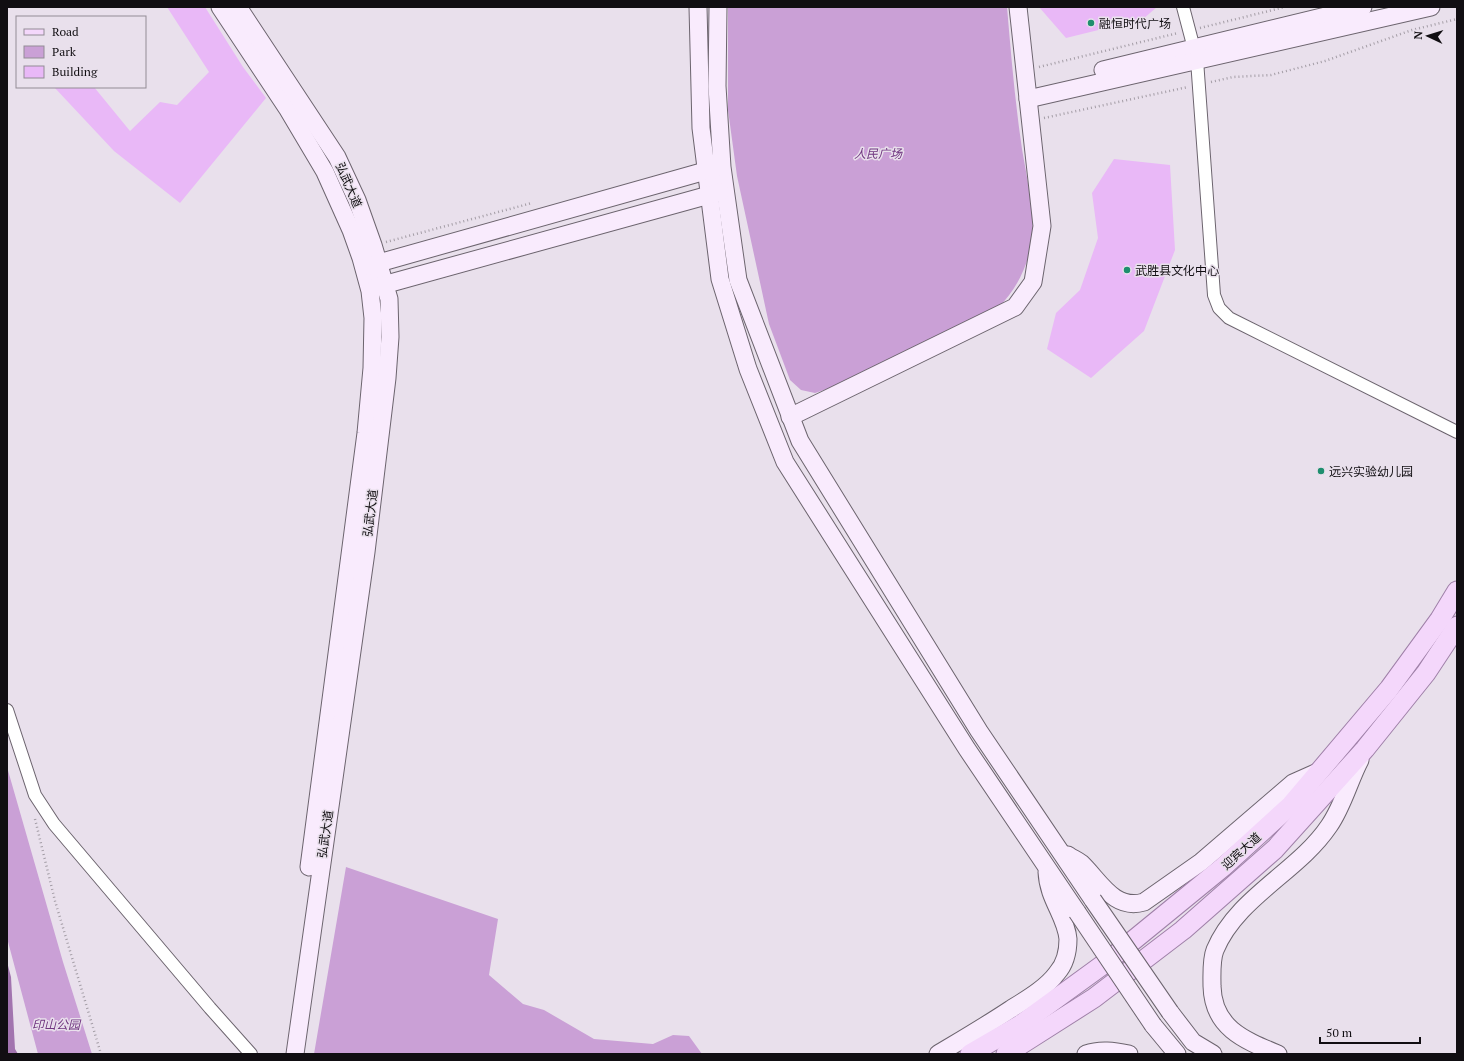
<svg xmlns="http://www.w3.org/2000/svg" width="1464" height="1061" font-family="'PT Serif','Noto Sans SC',serif">
<rect width="100%" height="100%" fill="#e9e0ec"/>
<g fill="#caa0d6">
<path d="M728,7H1007C1011,54 1015,102 1022,149C1026,173 1036,219 1032,242C1027,268 1016,290 998,308L836,386L815,393L801,390L790,380L769,324L737,176L728,110Z"/>
<path d="M7,767L63,962L92,1054H38L7,938Z"/>
<path d="M346,867L498,919L489,975L523,1004L544,1010L594,1039L653,1044L673,1035L689,1036L702,1054H314Z"/>
</g>
<path fill="#a274af" d="M7,962L11,977L15,1049L18,1054H7Z"/>
<g fill="#e9b8f7">
<path d="M167,7H205L243,67L266,98L180,203L114,151L54,87H94L130,131L160,102L177,105L209,72Z"/>
<path d="M1039,7H1157L1143,19L1066,38Z"/>
<path d="M1114,159L1170,165L1175,250L1144,331L1091,378L1047,349L1056,313L1080,290L1098,238L1092,193Z"/>
</g>
<g fill="none" stroke-linecap="round" stroke-linejoin="round">
<defs>
<g id="street">
<path d="M1183,7L1197,60L1214,295L1219,308L1229,318L1457,432"/>
<path d="M7,710L35,795L54,824L210,1008L251,1054"/>
</g>
<g id="secondary">
<path d="M220,7L287,108L325,172L351,230L361,258L370,291L373,318L372,368L366,433L309,867"/>
<path d="M238,7L337,157L357,200L373,245L389,299L390,337L387,378L366,552L295,1054"/>
<path d="M698,7L701,128L720,279L748,369L785,462L967,749L1077,912"/>
<path d="M718,7L717,86L722,167L738,280L800,441L979,731L1093,900"/>
<path d="M1103,70L1363,7"/>
<path d="M1028,99L1431,7"/>
<path d="M368,266L716,168"/>
<path d="M376,287L720,192"/>
<path d="M790,417L1015,307L1033,282L1042,226L1018,7"/>
<path d="M1068,855C1072,858 1077,860 1081,863C1100,881 1114,911 1144,902L1201,862L1293,783L1320,771"/>
<path d="M1170,1012L1193,1042L1213,1054"/>
<path d="M1153,1025L1177,1054"/>
<path d="M938,1054C963,1039 987,1025 1011,1009C1027,999 1046,988 1057,973C1065,964 1068,951 1068,939C1066,916 1048,899 1047,872"/>
<path d="M1086,1054C1100,1049 1114,1051 1129,1054"/>
<path d="M1278,1054C1244,1040 1213,1028 1212,986C1212,975 1211,960 1215,950C1237,897 1298,872 1329,826C1343,806 1349,781 1360,760"/>
</g>
<g id="primary">
<path d="M970,1054L1020,1025L1108,961L1223,867L1291,805L1389,689L1440,619L1457,591"/>
<path d="M1006,1054L1094,998L1183,930L1275,849L1365,749L1426,673L1457,626"/>
</g>
</defs>
<use href="#street" stroke="#6c646e" stroke-width="14"/>
<use href="#secondary" stroke="#6c646e" stroke-width="19"/>
<use href="#primary" stroke="#9f80a8" stroke-width="21"/>
<g stroke="#a49da6" stroke-width="2.5" stroke-dasharray="1 3" stroke-linecap="butt">
<path d="M1200,28L1285,7"/>
<path d="M1039,67L1178,33"/>
<path d="M1211,82L1233,77L1271,75L1325,61L1412,30L1457,19"/>
<path d="M1044,118L1188,87"/>
<path d="M386,242L532,203"/>
<path d="M35,819L55,901L101,1054"/>
</g>
<use href="#street" stroke="#fff" stroke-width="12"/>
<use href="#secondary" stroke="#f9ebfd" stroke-width="17"/>
<use href="#primary" stroke="#f4d7fb" stroke-width="19"/>
<defs>
<g id="secondary-bridge">
<path d="M1093,900L1170,1012"/>
<path d="M1077,912L1153,1025"/>
</g>
</defs>
<use href="#secondary-bridge" stroke="#6c646e" stroke-width="19" stroke-linecap="butt"/>
<use href="#secondary-bridge" stroke="#f9ebfd" stroke-width="17"/>
</g>
<g fill="#1e8e6e" stroke="#e9e0ec" stroke-width="1.5">
<circle cx="1091" cy="23" r="4"/>
<circle cx="1127" cy="270" r="4"/>
<circle cx="1321" cy="471" r="4"/>
</g>
<g text-anchor="middle" dominant-baseline="central" stroke-width="3" stroke-linejoin="round" paint-order="stroke">
<g font-size="12" fill="#110e12" stroke="#e9e0ec" text-anchor="start">
<text x="1099" y="23">融恒时代广场</text>
<text x="1135" y="270">武胜县文化中心</text>
<text x="1329" y="471">远兴实验幼儿园</text>
</g>
<g font-size="12" font-style="italic" fill="#703680" stroke="#e9e0ec">
<text x="878" y="153">人民广场</text>
<text x="56" y="1024">印山公园</text>
</g>
<g font-size="12" fill="#110e12" stroke="#e9e0ec">
<text transform="translate(349 185) rotate(67)">弘武大道</text>
<text transform="translate(370 513) rotate(-83)">弘武大道</text>
<text transform="translate(325 834) rotate(-82)">弘武大道</text>
<text transform="translate(1241 851) rotate(-42)">迎宾大道</text>
</g>
</g>
<rect width="1464" height="1061" fill="none" stroke="#110e12" stroke-width="16"/>
<rect x="16" y="16" width="130" height="72" fill="#e9e0ec" stroke="#938c95"/>
<rect x="24" y="29" width="20" height="6" fill="#f4d7fb" stroke="#938c95"/>
<text x="52" y="36" font-size="12" fill="#110e12">Road</text>
<rect x="24" y="46" width="20" height="12" fill="#caa0d6" stroke="#938c95"/>
<text x="52" y="56" font-size="12" fill="#110e12">Park</text>
<rect x="24" y="66" width="20" height="12" fill="#e9b8f7" stroke="#938c95"/>
<text x="52" y="76" font-size="12" fill="#110e12">Building</text>
<g transform="translate(1428 36) rotate(274)" stroke="#e9e0ec" stroke-width="3" paint-order="stroke">
<path d="M0-3L7 15L0 10L-7 15Z" fill="#110e12"/>
<text y="-6" font-size="11" font-weight="bold" text-anchor="middle" fill="#110e12">N</text>
</g>
<path d="M1320 1037v6h100v-6" fill="none" stroke="#110e12" stroke-width="2"/>
<text x="1326" y="1037" font-size="12" fill="#110e12" stroke="#e9e0ec" stroke-width="3" paint-order="stroke">50 m</text>
</svg>
